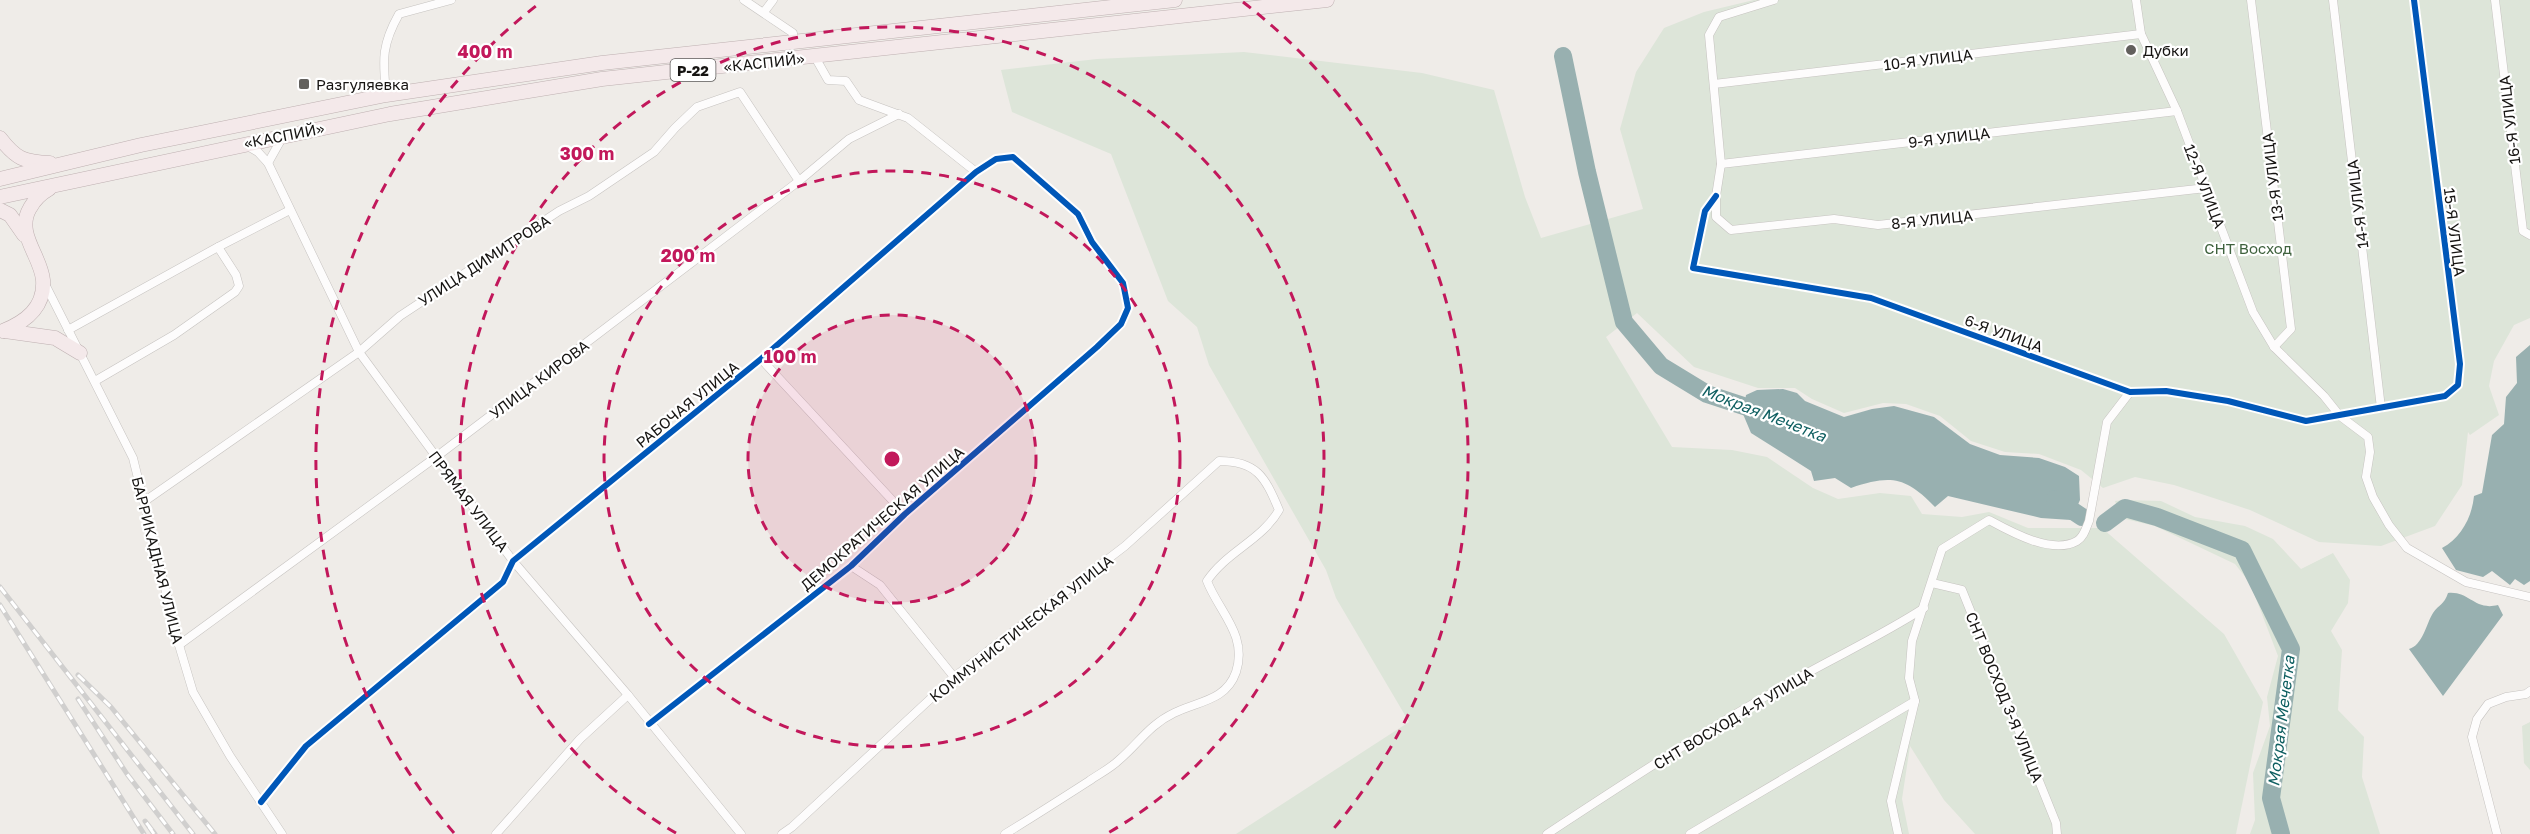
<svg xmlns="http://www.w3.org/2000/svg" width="2530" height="834" font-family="'Golos Text',sans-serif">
<rect width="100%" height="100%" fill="#efece8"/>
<g fill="#dde5d9">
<path d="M1754,0H2530V318L2514,325L2494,361L2489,386L2499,415L2470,435L2468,432L2462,485L2435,526L2381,546L2319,542L2250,510L2174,485L2135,477L2103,488L2081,470L2039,454L2005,452L1971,441L1940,416L1906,404L1883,403L1844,413L1812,399L1795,388H1758L1694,367L1637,313L1606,337L1672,447L1732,450L1767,457L1813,488L1838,499L1880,493L1911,496L1922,514L1962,517L1989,512L2028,528H2102L2224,634L2263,702L2236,834H1975L1944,800L1910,746L1902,799L1909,834H1236L1409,722L1336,598L1326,570L1209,365L1197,327L1168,301L1111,154L1012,112L1001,70L1097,59L1244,52L1422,73L1494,90L1525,197L1541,238L1643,209L1620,129L1636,72L1664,28L1704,12Z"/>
<path d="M2124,500L2161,501L2195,517L2245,526L2273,539L2301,569L2333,553L2350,580L2348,603L2331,631L2342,650L2338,710L2364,737L2362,777L2380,834H2250L2255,820L2253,773L2270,726L2267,697L2278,656L2250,583L2235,564L2155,526L2121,518L2115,501Z"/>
<path d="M2530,722V770L2524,763L2522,726Z"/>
</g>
<g fill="#98b0b0">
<path d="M2530,345V581L2524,585L2515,579L2510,585L2492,571L2483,577L2456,570L2442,548C2461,538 2472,517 2474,496L2482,493L2492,435L2504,424L2506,397L2517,383L2516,357Z"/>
<path d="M1783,389L1797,393L1805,401L1844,417L1872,409L1894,406L1934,417L1970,444L2000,455L2039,458L2065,467L2079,476L2080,500L2071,520L2041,518L1948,496L1935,507C1905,476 1890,475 1851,488L1835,478L1814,481L1811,471L1751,433L1743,414L1746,395L1757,390Z"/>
<path d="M2448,593C2470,591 2474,611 2498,605L2503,615L2443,696L2409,649C2423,645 2426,624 2433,613C2439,604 2444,605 2448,593Z"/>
</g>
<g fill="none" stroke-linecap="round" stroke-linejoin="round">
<g stroke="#98b0b0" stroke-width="18">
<path d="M1563,56L1587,172L1624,322L1661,366L1707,394L1765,413"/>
<path d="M2055,499L2082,517"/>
<path d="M2105,523L2125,508L2157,517L2242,550L2291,649L2271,798L2281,834"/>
</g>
<defs>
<g id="minor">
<path d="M744,0L793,33V41"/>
<path d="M1774,0L1719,17L1709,35L1721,164L1716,196V217L1731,230L1834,219L1878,225L2206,188"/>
<path d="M2136,0L2141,34L2177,111L2253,312L2274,347L2324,396L2340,416L2368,437L2370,452L2366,477L2373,497L2389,525L2407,548L2466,582L2530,597"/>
<path d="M2251,0L2291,329L2274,347"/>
<path d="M2333,0L2381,408"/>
<path d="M2495,0L2523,231L2530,235"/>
<path d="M764,12L773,0"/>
<path d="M815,57L828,80L846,81L859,100L908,118L976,172"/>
<path d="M1714,84L2141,34"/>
<path d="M386,95C383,60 381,46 399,14L451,0"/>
<path d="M246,145L258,152L268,163L359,352L513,561L628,695L741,834"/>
<path d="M268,163L282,138"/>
<path d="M1721,164L2177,111"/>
<path d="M1716,196L1705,211L1693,268L1871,298L2130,392L2166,391L2228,401L2306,421L2445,396L2458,385L2460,364L2414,0"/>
<path d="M45,284L133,458L179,645L193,692L230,756L282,834"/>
<path d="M68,330L218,247L290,210"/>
<path d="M761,359L905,514"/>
<path d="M95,381L174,335L235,292L239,286L236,275L218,247"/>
<path d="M145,501L359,352L400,316L559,211L589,196L654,152L675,128L697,107L740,92L799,181"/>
<path d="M851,566L880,585L954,677"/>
<path d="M1932,583L1962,590L2056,823L2057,834"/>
<path d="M179,645L436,457L799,181L849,139L899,114"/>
<path d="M261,802L306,746L503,582L513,561L761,359L976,172L996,159L1013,157L1078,214L1092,242L1123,283L1128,308L1121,324L1097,347L905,514L851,566L649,724"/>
<path d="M496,834L580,739L628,695"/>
<path d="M782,834L792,827L954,677L1125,546L1219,461C1257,461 1265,477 1279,510C1262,540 1226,552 1207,581C1219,612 1248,635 1236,672C1226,701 1198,701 1174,713C1149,725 1139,743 1119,760C1111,768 1099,774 1089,781C1061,799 1033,817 1005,834"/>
<path d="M1547,834C1629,780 1713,725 1800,677C1841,654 1884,634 1924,608"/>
<path d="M1690,834L1915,701"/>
<path d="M1898,834L1891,801L1915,701L1909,678L1912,641L1942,549L1989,520C2011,532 2052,555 2077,541C2084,537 2086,528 2089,521L2107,422L2130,392"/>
<path d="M2497,834L2472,737L2477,719L2488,704L2506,697L2526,694L2530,691"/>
</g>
<g id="trunk">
<path d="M0,138C16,159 24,162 50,163"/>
<path d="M0,179L141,145L386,95L602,63L1175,0"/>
<path d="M0,197L390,114L602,79L1327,0"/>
<path d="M0,210L10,215L24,235"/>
<path d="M3,331C25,322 45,308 43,280C41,256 15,233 30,208C35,199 40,194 49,189"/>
<path d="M5,331L55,338L80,353"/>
</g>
</defs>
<use href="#minor" stroke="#c6c3c0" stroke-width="9"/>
<use href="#trunk" stroke="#beb0b1" stroke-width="15"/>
<use href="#minor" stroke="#fdfcfc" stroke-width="8"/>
<use href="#trunk" stroke="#f4e9ea" stroke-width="14"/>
<defs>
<g id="rail">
<path d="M0,587L193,834"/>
<path d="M0,605L144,834"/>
<path d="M78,675L111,707L215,834"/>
<path d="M78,699L127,774L173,834"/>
<path d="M154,834L145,821L155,834"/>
</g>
</defs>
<use href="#rail" stroke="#d0cfce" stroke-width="5"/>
<use href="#rail" stroke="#fff" stroke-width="3" stroke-dasharray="9" stroke-linecap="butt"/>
<defs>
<g id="cycleway">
<path d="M1716,196L1705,211L1693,268L1871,298L2130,392L2166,391L2228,401L2306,421L2445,396L2458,385L2460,364L2414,0"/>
<path d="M261,802L306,746L503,582L513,561L761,359L976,172L996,159L1013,157L1078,214L1092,242L1123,283L1128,308L1121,324L1097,347L905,514L851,566L649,724"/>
</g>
</defs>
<use href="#cycleway" stroke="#fff" stroke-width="10"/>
<use href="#cycleway" stroke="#0057b8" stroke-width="6"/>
</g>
<circle cx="892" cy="459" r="144" fill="#c2185b" fill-opacity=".12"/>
<g fill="none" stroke="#c2185b" stroke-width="3" stroke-dasharray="10 8">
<circle cx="892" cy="459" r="144"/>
<circle cx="892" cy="459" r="288"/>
<path d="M676 833A432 432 0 1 1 1108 833"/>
<path d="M454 833A576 576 0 0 1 541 2M1243 2A576 576 0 0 1 1330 833"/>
</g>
<g fill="#62605d" stroke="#fff" stroke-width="2">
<circle cx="2131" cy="50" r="6"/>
<rect x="298" y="78" width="12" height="12" rx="3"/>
</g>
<g text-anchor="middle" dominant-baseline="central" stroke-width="4.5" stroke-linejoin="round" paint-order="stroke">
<rect fill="#fff" stroke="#5c5a59" stroke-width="1.5" x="670.5" y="59" width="45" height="22" rx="4.5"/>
<g font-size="14" font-weight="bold" fill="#161412">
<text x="693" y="70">Р-22</text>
</g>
<g font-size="15" fill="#161412" stroke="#fff" text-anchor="start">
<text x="2143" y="50">Дубки</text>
<text x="316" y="84">Разгуляевка</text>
</g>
<g font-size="15" fill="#161412" stroke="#fff">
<text transform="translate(1928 59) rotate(-7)">10-Я УЛИЦА</text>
<text transform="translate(764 62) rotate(-6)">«КАСПИЙ»</text>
<text transform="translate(2509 120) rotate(-97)">16-Я УЛИЦА</text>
<text transform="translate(284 135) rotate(-11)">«КАСПИЙ»</text>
<text transform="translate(1949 137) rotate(-7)">9-Я УЛИЦА</text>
<text transform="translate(2272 177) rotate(-97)">13-Я УЛИЦА</text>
<text transform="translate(2205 186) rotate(69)">12-Я УЛИЦА</text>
<text transform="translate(2357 204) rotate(-97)">14-Я УЛИЦА</text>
<text transform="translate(1932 219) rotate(-6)">8-Я УЛИЦА</text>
<text transform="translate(2455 232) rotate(83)">15-Я УЛИЦА</text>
<text transform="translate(484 260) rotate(-33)">УЛИЦА ДИМИТРОВА</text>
<text transform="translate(2004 333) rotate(20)">6-Я УЛИЦА</text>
<text transform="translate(539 379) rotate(-37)">УЛИЦА КИРОВА</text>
<text transform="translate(687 404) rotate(-39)">РАБОЧАЯ УЛИЦА</text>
<text transform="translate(469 501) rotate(53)">ПРЯМАЯ УЛИЦА</text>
<text transform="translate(882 518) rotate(-41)">ДЕМОКРАТИЧЕСКАЯ УЛИЦА</text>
<text transform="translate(158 560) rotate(76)">БАРРИКАДНАЯ УЛИЦА</text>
<text transform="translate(1021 628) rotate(-38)">КОММУНИСТИЧЕСКАЯ УЛИЦА</text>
<text transform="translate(2005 697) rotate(68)">СНТ ВОСХОД 3-Я УЛИЦА</text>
<text transform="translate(1733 718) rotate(-31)">СНТ ВОСХОД 4-Я УЛИЦА</text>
</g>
<g font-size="15" fill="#3f623e" stroke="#fff">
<text x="2248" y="248">СНТ Восход</text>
</g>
<g font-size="16" font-style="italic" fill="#0f5f61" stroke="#fff">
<text transform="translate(1764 413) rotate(21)">Мокрая Мечетка</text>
<text transform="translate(2281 721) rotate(-83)">Мокрая Мечетка</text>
</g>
</g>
<circle cx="892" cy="459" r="9" fill="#c2185b" stroke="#fff" stroke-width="3"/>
<g font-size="18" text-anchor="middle" font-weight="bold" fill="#c2185b" stroke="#fff" stroke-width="4.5" stroke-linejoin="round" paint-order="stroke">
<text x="485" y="58">400 m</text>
<text x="587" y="160">300 m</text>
<text x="688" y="262">200 m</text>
<text x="790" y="363">100 m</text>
</g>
</svg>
